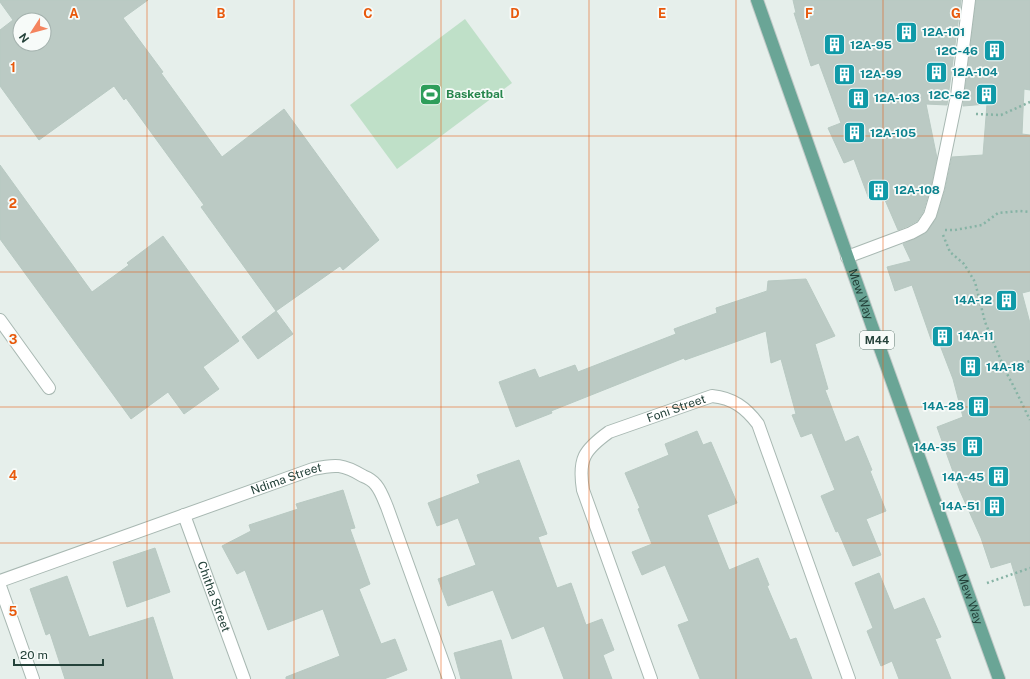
<svg xmlns="http://www.w3.org/2000/svg" width="1030" height="679" font-family="'Public Sans',sans-serif">
<rect width="100%" height="100%" fill="#e6efeb"/>
<path fill="#bfe0c8" d="M465,19L512,83L397,169L350,105Z"/>
<g fill="#bbcac4" stroke="#b8c9c2" fill-rule="evenodd">
<path d="M0,0H148L123,18L163,72L161,73L222,157L284,109L379,240L343,270L340,266L276,311L201,207L204,205L126,98L124,100L114,86L39,140L0,86V30L13,20L0,2ZM20,20H44V44H20Z"/>
<path d="M793,0H961L947,105L926,104L937,158L931,186L923,212L917,221L908,226L898,230L882,193L869,199L854,159L844,163L828,128L841,123L819,63L811,66L794,13H796Z"/>
<path d="M976,0H1030V90L1024,89L1022,134L1030,135V291L1022,293L1030,323V605L1024,606L1011,562L991,568L981,538L960,491L937,427L963,417L953,379L938,340L932,342L912,285L895,291L887,267L911,261L903,244L926,233L936,219L945,190L952,157L983,155L987,104L963,106Z"/>
<path d="M0,165L92,292L129,265L127,263L163,236L239,341L203,367L219,389L184,414L168,392L131,419L0,239Z"/>
<path d="M806,279L835,336L815,344L828,389L825,390L845,442L858,436L872,470L870,471L886,511L866,519L881,555L853,566L838,531L836,532L821,496L835,490L812,433L801,437L792,415L796,414L781,359L771,363L766,331L685,360L684,358L551,411L552,413L516,427L499,382L535,369L539,378L575,365L578,372L676,334L674,329L717,313L716,308L767,291L768,281Z"/>
<path d="M276,311L293,334L258,359L242,337Z"/>
<path d="M697,431L703,445L711,442L737,503L707,515L729,570L758,558L769,585L767,586L790,640L796,638L812,679H700L678,625L689,621L665,565L642,575L632,552L652,544L638,509L640,508L625,473L669,455L665,444Z"/>
<path d="M519,460L547,534L538,537L557,588L571,583L586,625L602,619L614,650L603,655L612,679H564L544,626L512,639L493,590L448,606L438,579L476,565L458,518L437,526L428,503L480,483L477,475Z"/>
<path d="M343,490L355,528L350,529L370,584L359,589L381,644L395,639L407,670L384,679H286V677L340,656L323,609L268,630L245,570L237,574L222,546L251,531L249,525L298,509L296,504Z"/>
<path d="M155,548L170,592L127,607L113,562Z"/>
<path d="M879,573L894,610L924,598L941,637L935,639L951,679H899L892,661L881,666L867,631L873,628L855,583Z"/>
<path d="M67,576L89,637L153,617L173,679H65L50,633L46,635L30,589Z"/>
<path d="M501,640L512,679H461L454,653Z"/>
</g>
<g fill="none" stroke-linecap="round" stroke-linejoin="round">
<defs>
<path id="lane" d="M0,320L49,388"/>
<g id="street">
<path d="M847,257L911,233L922,227L930,215L938,188L957,96L969,0"/>
<path id="s1" d="M184,515L244,679"/>
<path id="s2" d="M0,581L313,469C336,464 343,464 363,476C368,478 373,481 376,485C381,491 384,500 387,507L449,679"/>
<path d="M0,586L33,679"/>
<path id="s3" d="M651,679L583,490C578,459 584,450 609,432L712,396C733,398 746,408 758,424L849,679"/>
</g>
<g id="primary">
<path id="s4" d="M757,0L872,326L999,679"/>
</g>
</defs>
<use href="#lane" stroke="#a8b8b2" stroke-width="14"/>
<use href="#street" stroke="#a8b8b2" stroke-width="14"/>
<use href="#primary" stroke="#c2cac8" stroke-width="14"/>
<g stroke="#86b3a5" stroke-width="2.5" stroke-dasharray="2 3" stroke-linecap="butt">
<path d="M976,114L1001,115L1030,102"/>
<path d="M945,230H955L982,225L998,213L1020,211L1030,212"/>
<path d="M943,235L950,252L964,264L975,282L985,322L1005,370L1030,361"/>
<path d="M1005,370L1014,387L1030,420"/>
<path d="M987,583L1030,568"/>
</g>
<use href="#lane" stroke="#fff" stroke-width="12"/>
<use href="#street" stroke="#fff" stroke-width="12"/>
<use href="#primary" stroke="#6aa596" stroke-width="12"/>
</g>
<path fill="none" stroke="#e8590c" stroke-width="1" stroke-opacity="0.55" d="M147,0V679M294,0V679M441,0V679M589,0V679M736,0V679M883,0V679M0,136H1030M0,272H1030M0,407H1030M0,543H1030"/>
<defs>
<symbol id="building-square" viewBox="-11 -11 22 22"><rect x="-9" y="-9" width="18" height="18" rx="4" fill="#0f9aa8" stroke="#f7fbf9"/><path d="M-4-6H4V6H1V3H-1V6H-4ZM-2.5-4.3h1.7v1.8h-1.7ZM.8-4.3h1.7v1.8H.8ZM-2.5-1h1.7V.8h-1.7ZM.8-1h1.7V.8H.8Z" fill="#fff"/></symbol>
<symbol id="stadium-square" viewBox="-11 -11 22 22"><rect x="-9" y="-9" width="18" height="18" rx="4" fill="#2e9e5b" stroke="#f7fbf9"/><path d="M0-5a6.5 5 0 1 0 0 10a6.5 5 0 1 0 0-10ZM-3.5-1.8h7v3.6h-7Z" fill="#fff"/></symbol>
</defs>
<g fill-rule="evenodd">
<use href="#building-square" x="894" y="20" width="25" height="25"/>
<use href="#building-square" x="822" y="32" width="25" height="25"/>
<use href="#building-square" x="982" y="38" width="25" height="25"/>
<use href="#building-square" x="924" y="60" width="25" height="25"/>
<use href="#building-square" x="832" y="62" width="25" height="25"/>
<use href="#stadium-square" x="418" y="82" width="25" height="25"/>
<use href="#building-square" x="974" y="82" width="25" height="25"/>
<use href="#building-square" x="846" y="86" width="25" height="25"/>
<use href="#building-square" x="842" y="120" width="25" height="25"/>
<use href="#building-square" x="866" y="178" width="25" height="25"/>
<use href="#building-square" x="994" y="288" width="25" height="25"/>
<use href="#building-square" x="930" y="324" width="25" height="25"/>
<use href="#building-square" x="958" y="354" width="25" height="25"/>
<use href="#building-square" x="966" y="394" width="25" height="25"/>
<use href="#building-square" x="960" y="434" width="25" height="25"/>
<use href="#building-square" x="986" y="464" width="25" height="25"/>
<use href="#building-square" x="982" y="494" width="25" height="25"/>
</g>
<g text-anchor="middle" dominant-baseline="central" stroke-width="3.5" stroke-linejoin="round" paint-order="stroke">
<rect fill="#f7fbf9" stroke="#637a73" stroke-width="1" x="860" y="331" width="34" height="18" rx="3"/>
<g font-size="11" font-weight="bold" fill="#24423a">
<text x="877" y="340">M44</text>
</g>
<g font-size="12" font-weight="bold" fill="#0d838f" stroke="#f7fbf9" text-anchor="start">
<text x="922" y="32">12A-101</text>
<text x="850" y="45">12A-95</text>
<text x="978" y="51" text-anchor="end">12C-46</text>
<text x="952" y="72">12A-104</text>
<text x="860" y="74">12A-99</text>
<text x="970" y="95" text-anchor="end">12C-62</text>
<text x="874" y="98">12A-103</text>
<text x="870" y="133">12A-105</text>
<text x="894" y="190">12A-108</text>
<text x="992" y="300" text-anchor="end">14A-12</text>
<text x="958" y="336">14A-11</text>
<text x="986" y="367">14A-18</text>
<text x="964" y="406" text-anchor="end">14A-28</text>
<text x="956" y="447" text-anchor="end">14A-35</text>
<text x="984" y="477" text-anchor="end">14A-45</text>
<text x="980" y="506" text-anchor="end">14A-51</text>
</g>
<g font-size="12" font-weight="bold" fill="#27864d" stroke="#f7fbf9" text-anchor="start">
<text x="446" y="94">Basketbal</text>
</g>
<g font-size="12" fill="#24423a" stroke="#f7fbf9">
<text stroke="none"><textPath href="#s4" startOffset="312">Mew Way</textPath></text>
<text stroke="none"><textPath href="#s3" startOffset="341">Foni Street</textPath></text>
<text stroke="none"><textPath href="#s2" startOffset="304">Ndima Street</textPath></text>
<text stroke="none"><textPath href="#s1" startOffset="87">Chitha Street</textPath></text>
<text stroke="none"><textPath href="#s4" startOffset="636">Mew Way</textPath></text>
</g>
</g>
<g font-size="13" text-anchor="middle" font-weight="bold" fill="#e8590c" stroke="#f7fbf9" stroke-width="3.5" stroke-linejoin="round" paint-order="stroke">
<text x="74" y="18">A</text>
<text x="221" y="18">B</text>
<text x="368" y="18">C</text>
<text x="515" y="18">D</text>
<text x="662" y="18">E</text>
<text x="809" y="18">F</text>
<text x="956" y="18">G</text>
<text x="13" y="72">1</text>
<text x="13" y="208">2</text>
<text x="13" y="344">3</text>
<text x="13" y="480">4</text>
<text x="13" y="616">5</text>
</g>
<g transform="translate(32 32) rotate(234)"><circle r="19" fill="#f7fbf9" stroke="#a3b1ad"/>
<path d="M0-3L7 15L0 10L-7 15Z" fill="#f4845f"/>
<text y="-6" font-size="11" font-weight="bold" text-anchor="middle" fill="#24423a">N</text>
</g>
<path d="M14 659v6h89v-6" fill="none" stroke="#24423a" stroke-width="2"/>
<text x="20" y="659" font-size="12" fill="#24423a" stroke="#f7fbf9" stroke-width="3" paint-order="stroke">20 m</text>
</svg>
